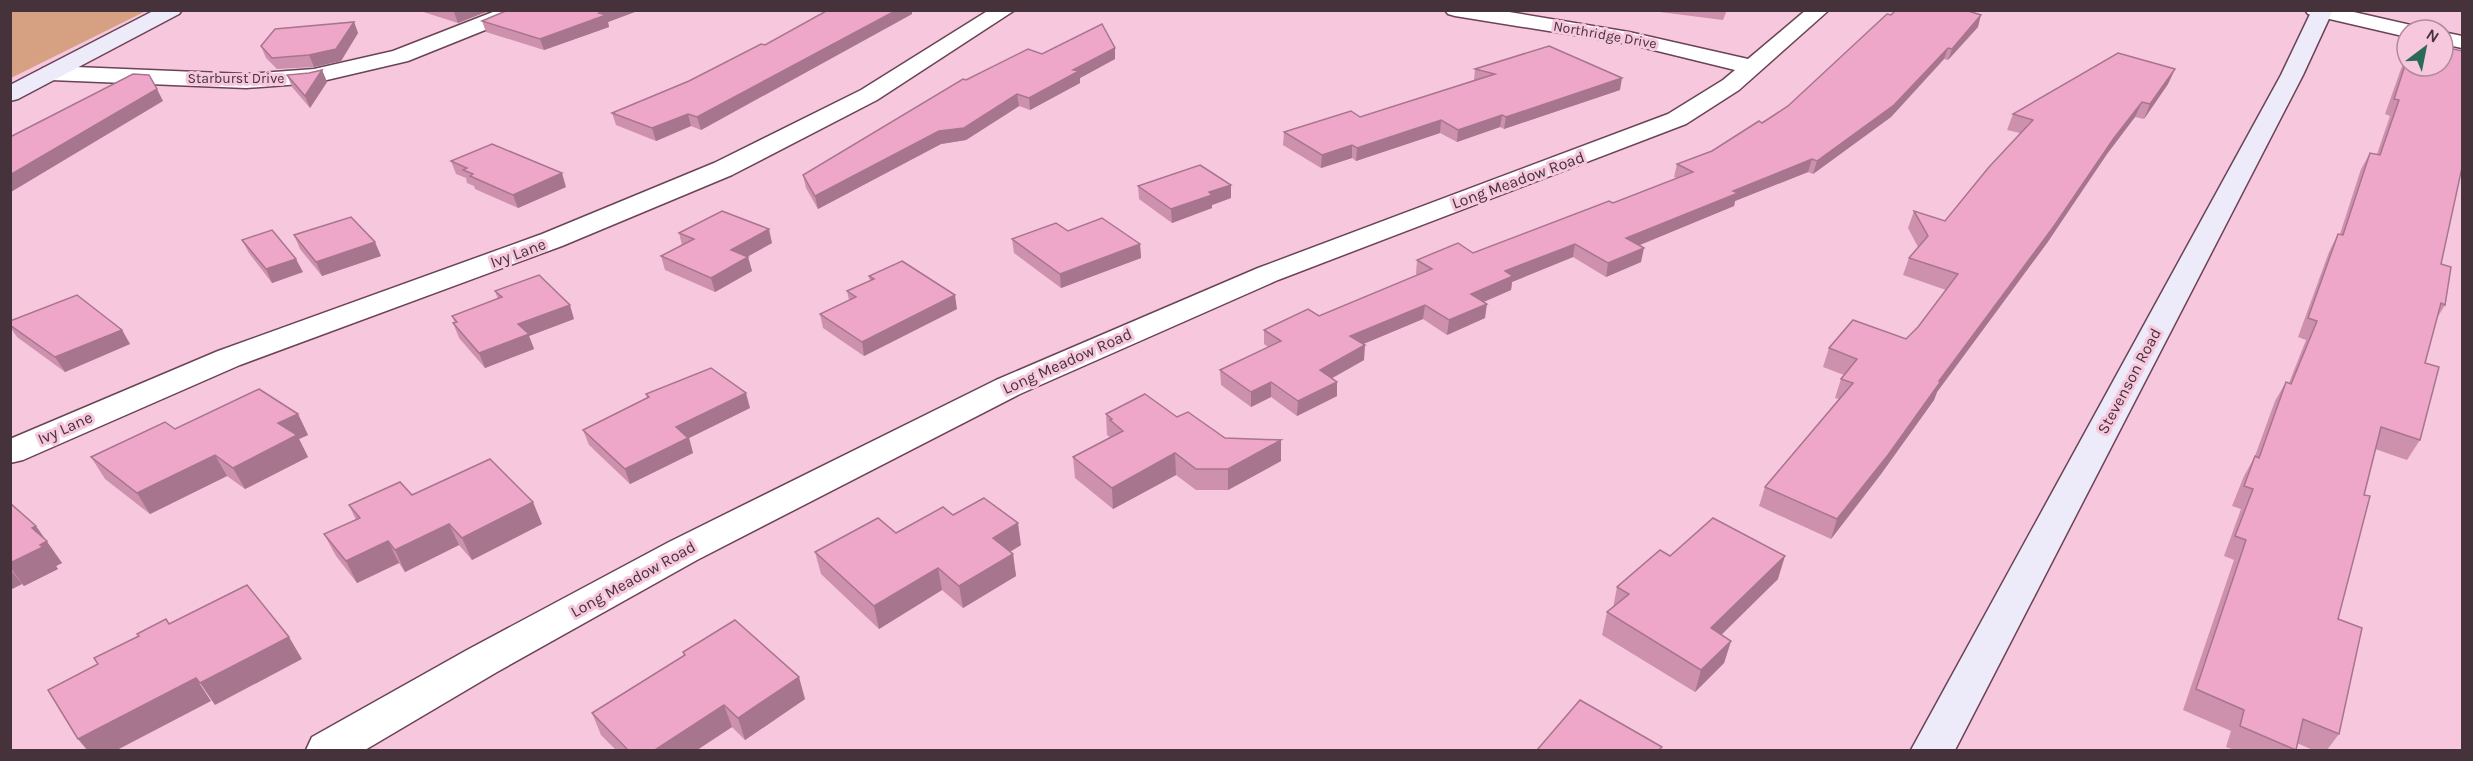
<svg xmlns="http://www.w3.org/2000/svg" width="2473" height="761" font-family="Karla,sans-serif">
<rect width="100%" height="100%" fill="#f7c7dd"/>
<path fill="#d6a082" d="M11,10H146V11L11,78Z"/>
<g fill="none" stroke-linecap="round" stroke-linejoin="round">
<defs>
<g id="street">
<path d="M498,10H528L525,14L408,61L314,83L246,88L51,80L43,78L40,73L43,68L51,66L246,74L314,69L393,51Z"/>
<path d="M989,10H1015L877,100L732,175L562,246L240,365L23,460L10,463V439L218,351L542,234L714,163L861,90Z"/>
<path d="M1445,10H1497L1629,32L1748,59L1806,10H1829L1739,90L1686,124L1278,280L1020,394L697,560L497,672L365,750H306L312,737L467,650L669,542L996,380L1258,268L1668,114L1723,80L1735,70L1629,44L1455,16L1448,14Z"/>
<path d="M2305,10H2345L2415,26L2417,30H2407V37L2308,14Z"/>
<path d="M2443,32L2462,36V48L2443,44Z"/>
</g>
<g id="secondary">
<path d="M155,10H182L179,14L18,99L10,101V85Z"/>
<path d="M2312,10H2333L2303,75L1955,750H1911L2281,75Z"/>
</g>
</defs>
<use href="#street" stroke="#6a4356" stroke-width="3"/>
<use href="#secondary" stroke="#6a4356" stroke-width="3"/>
<use href="#street" fill="#fff" fill-rule="evenodd"/>
<use href="#secondary" fill="#edebfa" fill-rule="evenodd"/>
</g>
<g fill="#cd90ad">
<path d="M417,10H491L458,23Z"/>
<path d="M508,10H640L608,22L609,27L544,50L486,32L482,21Z"/>
<path d="M1644,10H1727L1723,20Z"/>
<path d="M912,14L701,130L691,126L656,141L616,125L612,113L689,81L765,45Z"/>
<path d="M354,22L358,33L341,61L314,67L277,69L266,58L261,46Z"/>
<path d="M1978,27L1948,60L1944,59L1891,117L1813,174L1808,172L1735,201L1734,206L1639,245L1641,262L1606,277L1573,257L1512,282L1511,290L1484,302L1485,318L1447,335L1423,319L1363,344L1364,360L1332,378L1337,396L1297,416L1271,397L1251,407L1221,385L1220,370L1268,347L1264,344V330L1319,316L1418,275L1416,274L1417,260L1473,253L1613,203L1677,178L1674,177L1677,164L1712,151L1762,123Z"/>
<path d="M2407,52V66L2460,173L2441,264L2445,305L2437,318L2425,363L2420,440L2407,460L2375,449L2364,495L2338,619L2339,734L2327,750H2313L2297,743L2295,750H2235L2226,747L2231,731L2183,710L2234,560L2224,556L2241,509L2232,506L2244,476L2255,456L2275,401L2286,382L2289,383L2306,340L2298,337L2329,252L2338,234H2340L2361,169L2370,153L2377,154L2390,116L2385,114Z"/>
<path d="M1042,54L1115,59L1080,78V83L1030,110L1019,106L966,140L941,144L818,209L806,188L803,175Z"/>
<path d="M1475,69L1620,90L1504,129L1500,127L1457,142L1440,133L1356,161L1352,158L1321,168L1283,145L1284,132L1360,117L1474,80Z"/>
<path d="M2175,69L2168,84L2144,119L2135,117L2107,154L2047,243L1937,392L1934,400L1881,474L1831,539L1759,506L1765,487L1839,399L1835,398L1841,379L1844,375L1823,367L1829,348L1906,339L1918,327L1946,290L1903,275L1909,258L1918,247L1908,228L1914,211L1945,221L2020,133L2007,130L2013,114Z"/>
<path d="M322,70L327,82L310,108L292,87L287,75L309,73Z"/>
<path d="M451,161L566,187L518,208L475,189L474,186L467,183L466,178L456,174Z"/>
<path d="M1138,186L1231,198L1212,205V208L1172,223L1139,199Z"/>
<path d="M1068,231L1140,244L1141,258L1061,288L1014,253L1012,239Z"/>
<path d="M679,233L772,243L747,257H748L752,271L715,292L665,270L661,256L682,245Z"/>
<path d="M294,235L381,256L322,276L300,249Z"/>
<path d="M242,240L303,272L272,283L249,253Z"/>
<path d="M869,276L957,309L864,356L823,328L820,314L849,300L847,291L870,281Z"/>
<path d="M495,291L574,319L529,336L534,349L485,368L459,338L453,323H455L452,316L498,299Z"/>
<path d="M10,321L122,330L130,344L65,372L17,337L10,327Z"/>
<path d="M646,394L750,408L689,438L693,453L630,484L589,445L583,430L647,398Z"/>
<path d="M298,414L308,435L299,439L308,457L245,489L227,476L150,514L105,479L91,457L175,429Z"/>
<path d="M1106,414L1177,417L1225,438L1281,440V461L1228,490H1196L1176,475L1113,509L1075,478L1073,457L1110,437L1107,435Z"/>
<path d="M412,495L542,524L472,560L459,545L405,572L399,563L357,583L336,556L324,534L356,520L349,505Z"/>
<path d="M10,503L45,539L62,563L56,566L58,569L24,586L22,584L10,590Z"/>
<path d="M953,515L1021,545L1010,552L1013,554L1016,576L963,608L942,590L879,629L821,574L815,552L896,533Z"/>
<path d="M1670,556L1778,579L1721,634L1731,641L1724,663L1695,692L1602,635L1607,612L1613,608L1617,587Z"/>
<path d="M683,652L805,699L745,740L732,727L697,750H616L601,735L592,713L684,656Z"/>
</g>
<g fill="#a7758d">
<path d="M458,10H491L458,23L454,12Z"/>
<path d="M606,10H640L608,22L609,27L544,50L540,39Z"/>
<path d="M897,10H912V14L701,130L697,117Z"/>
<path d="M1981,15L1978,27L1948,60L1952,49Z"/>
<path d="M354,22L358,33L341,61L314,67L309,55Z"/>
<path d="M1115,48V59L1080,78V83L1030,110L1029,98L1073,70Z"/>
<path d="M1948,48L1944,59L1891,117L1813,174L1817,161Z"/>
<path d="M2175,69L2168,84L2144,119L2150,104Z"/>
<path d="M322,70L327,82L310,108L305,96Z"/>
<path d="M1622,78L1620,90L1504,129L1506,117Z"/>
<path d="M157,89L163,101L11,192L10,190V175Z"/>
<path d="M1017,94L1019,106L966,140L941,144L818,209L815,196L939,131Z"/>
<path d="M2142,102L2135,117L2107,154L2047,243L1937,392L1934,400L1881,474L1831,539L1837,519L2114,138Z"/>
<path d="M688,114L691,126L656,141L652,128Z"/>
<path d="M1502,115L1500,127L1457,142L1458,130Z"/>
<path d="M1441,120L1440,133L1356,161L1357,148Z"/>
<path d="M1352,145V158L1321,168L1322,155Z"/>
<path d="M1812,159L1808,172L1735,201L1734,206L1623,252L1626,238L1733,191Z"/>
<path d="M562,173L566,187L518,208L513,195Z"/>
<path d="M1231,185V198L1212,205V208L1172,223L1171,209L1209,192Z"/>
<path d="M769,229L772,243L734,264L731,250Z"/>
<path d="M375,242L381,256L322,276L316,262Z"/>
<path d="M1140,244L1141,258L1061,288L1060,274Z"/>
<path d="M1575,244L1573,257L1512,282L1511,290L1469,308L1471,294L1505,271Z"/>
<path d="M1644,248L1641,262L1606,277L1608,263Z"/>
<path d="M748,257L752,271L715,292L711,278Z"/>
<path d="M296,259L303,272L272,283L266,269Z"/>
<path d="M955,295L957,309L864,356L862,342Z"/>
<path d="M1487,304L1485,318L1447,335L1449,320Z"/>
<path d="M570,305L574,319L529,336L534,349L485,368L479,353L518,324Z"/>
<path d="M1425,305L1423,319L1349,350L1350,336Z"/>
<path d="M122,330L130,344L65,372L55,357Z"/>
<path d="M1365,345L1364,360L1320,385V370Z"/>
<path d="M1271,382V397L1251,407V392Z"/>
<path d="M1337,382V396L1297,416L1298,401Z"/>
<path d="M746,393L750,408L689,438L693,453L630,484L625,469L676,427Z"/>
<path d="M298,414L308,435L299,439L308,457L245,489L233,468L278,423Z"/>
<path d="M1281,440V461L1228,490V469Z"/>
<path d="M1175,453L1176,475L1113,509L1112,488Z"/>
<path d="M215,455L227,476L150,514L137,493Z"/>
<path d="M533,502L542,524L472,560L462,538Z"/>
<path d="M1018,523L1021,545L996,560L993,538Z"/>
<path d="M449,524L459,545L405,572L395,550Z"/>
<path d="M36,526L62,563L56,566L58,569L24,586L10,567V563L32,528Z"/>
<path d="M388,541L399,563L357,583L346,561Z"/>
<path d="M1013,554L1016,576L963,608L959,586Z"/>
<path d="M1785,556L1778,579L1705,651L1711,628Z"/>
<path d="M938,568L942,590L879,629L874,606Z"/>
<path d="M10,569L22,584L10,590Z"/>
<path d="M289,637L302,659L215,705L200,683Z"/>
<path d="M1731,641L1724,663L1695,692L1701,670Z"/>
<path d="M799,677L805,699L745,740L738,718Z"/>
<path d="M196,678L211,701L117,750H87L78,739Z"/>
<path d="M724,705L732,727L697,750H655Z"/>
</g>
<g fill="#eea7c9" stroke="#a7758d" stroke-width="1.5">
<path d="M508,10H606L599,13L606,15L540,39L482,21Z"/>
<path d="M828,10H897L697,117L688,114L652,128L612,113L689,81L761,44L765,45Z"/>
<path d="M1896,10H1965L1981,15L1952,49L1948,48L1894,105L1817,161L1812,159L1733,191L1738,193L1626,238L1644,248L1608,263L1575,244L1505,271L1513,276L1471,294L1487,304L1449,320L1425,305L1350,336L1365,345L1320,370L1337,382L1298,401L1271,382L1251,392L1220,370L1281,341L1264,330L1308,309L1319,316L1432,269L1417,260L1458,243L1473,253L1609,201L1613,203L1693,172L1677,164L1712,151L1759,121L1762,123L1788,106L1887,14L1891,15Z"/>
<path d="M354,22L336,49L309,55L272,58L261,46L275,29Z"/>
<path d="M1102,24L1115,48L1073,70L1079,71L1029,98L1017,94L964,128L939,131L815,196L803,175L963,79L966,80L1028,49L1042,54Z"/>
<path d="M1549,46L1622,78L1506,117L1502,115L1458,130L1441,120L1357,148L1352,145L1322,155L1284,132L1351,111L1360,117L1495,74L1475,69Z"/>
<path d="M2443,47L2463,51V163L2441,264L2451,267L2445,305L2441,303L2425,363L2439,367L2420,440L2381,427L2364,495L2370,496L2338,619L2362,628L2339,734L2303,719L2296,750L2240,726L2244,710L2196,689L2246,540L2235,536L2253,489L2244,486L2255,456L2259,458L2286,382L2291,384L2317,321L2308,318L2338,234L2343,235L2370,153L2380,155L2399,100L2394,99L2407,59V66H2443Z"/>
<path d="M2118,53L2175,69L2150,104L2142,102L2114,138L2054,226L1939,381H1941L1888,455L1837,519L1765,487L1853,383L1841,379L1857,359L1829,348L1853,320L1906,339L1918,327L1958,274L1909,258L1928,236L1914,211L1945,221L1989,167L2033,120L2013,114Z"/>
<path d="M322,70L305,96L287,75L309,73Z"/>
<path d="M133,74L149,75L157,89L10,175V137Z"/>
<path d="M492,144L562,173L513,195L470,176L473,174L463,170L467,168L451,161Z"/>
<path d="M1200,165L1231,185L1209,192L1212,195L1171,209L1138,186Z"/>
<path d="M722,211L769,229L731,250L748,257L711,278L661,256L694,239L679,233Z"/>
<path d="M351,217L375,242L316,262L294,235Z"/>
<path d="M1102,218L1140,244L1060,274L1012,239L1056,223L1068,231Z"/>
<path d="M272,230L296,259L266,269L242,240Z"/>
<path d="M902,261L955,295L862,342L820,314L856,297L847,291L874,279L869,276Z"/>
<path d="M539,275L570,305L518,324L529,334L479,353L453,323L457,322L452,316L502,297L495,291Z"/>
<path d="M77,295L122,330L55,357L10,325V321Z"/>
<path d="M711,368L746,393L676,427L688,438L625,469L583,430L649,397L646,394Z"/>
<path d="M259,389L298,414L278,423L297,435L233,468L215,455L137,493L91,457L165,422L175,429Z"/>
<path d="M1145,394L1177,417L1188,412L1225,438L1281,440L1228,469H1196L1175,453L1112,488L1073,457L1123,431L1110,420L1112,419L1106,414Z"/>
<path d="M490,459L533,502L462,538L449,524L395,550L388,541L346,561L324,534L360,518L349,505L400,482L412,495Z"/>
<path d="M984,498L1018,523L993,538L1013,554L959,586L938,568L874,606L815,552L878,518L896,533L943,507L953,515Z"/>
<path d="M10,503L36,526L32,528L47,541L40,545L43,547L10,563Z"/>
<path d="M1713,518L1785,556L1711,628L1731,641L1701,670L1607,612L1629,594L1617,587L1660,550L1670,556Z"/>
<path d="M247,585L289,637L200,683L196,678L78,739L48,690L98,664L94,658L139,636L137,634L166,619L169,624Z"/>
<path d="M735,620L799,677L738,718L724,705L655,750H628L592,713L685,655L683,652Z"/>
<path d="M1580,700L1662,747L1659,750H1537Z"/>
</g>
<g text-anchor="middle" dominant-baseline="central" stroke-width="6" stroke-linejoin="round" paint-order="stroke">
<g font-size="14" fill="#45323b" stroke="#f7c7dd">
<text transform="translate(1605 35) rotate(10)">Northridge Drive</text>
<text x="236" y="78">Starburst Drive</text>
</g>
<g font-size="16" fill="#45323b" stroke="#f7c7dd">
<text transform="translate(1518 180) rotate(-20)">Long Meadow Road</text>
<text transform="translate(518 253) rotate(-20)">Ivy Lane</text>
<text transform="translate(1067 361) rotate(-24)">Long Meadow Road</text>
<text transform="translate(2129 381) rotate(-62)">Stevenson Road</text>
<text transform="translate(65 428) rotate(-24)">Ivy Lane</text>
<text transform="translate(633 579) rotate(-29)">Long Meadow Road</text>
</g>
</g>
<rect width="2473" height="761" fill="none" stroke="#45323b" stroke-width="24"/>
<g transform="translate(2425 48) rotate(32)"><circle r="28" fill="#f7c7dd" stroke="#b08b9c" stroke-width="1.5"/>
<path d="M0-4.5L10 22L0 15L-10 22Z" fill="#2c6956"/>
<text y="-9" font-size="16" font-weight="bold" text-anchor="middle" fill="#45323b">N</text>
</g>
</svg>
